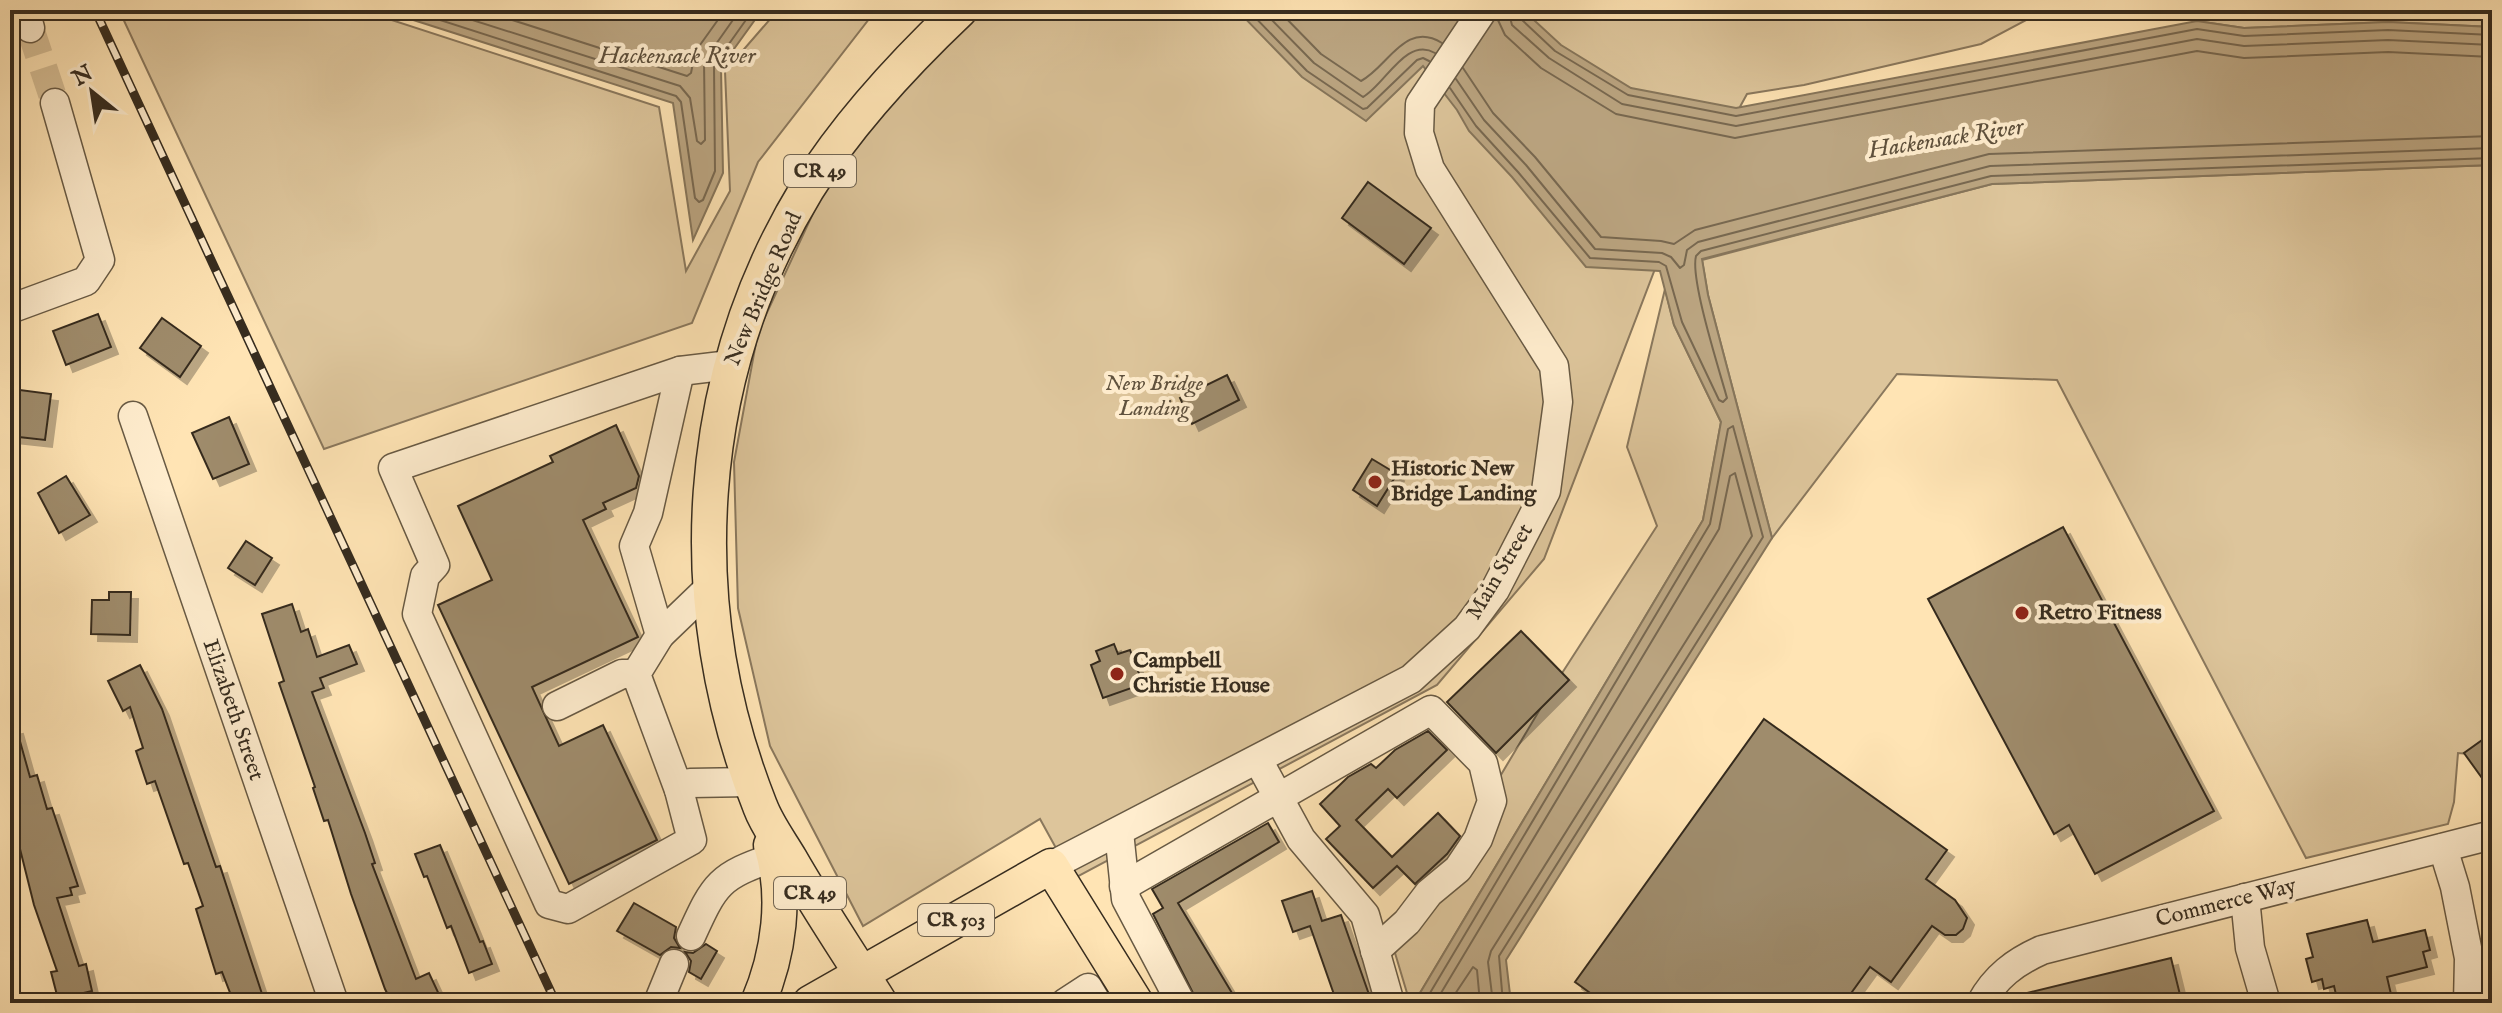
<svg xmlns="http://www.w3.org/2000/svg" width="2502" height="1013" font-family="'IM FELL English',serif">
<defs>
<filter id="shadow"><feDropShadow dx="7" dy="7" stdDeviation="0" flood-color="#0004"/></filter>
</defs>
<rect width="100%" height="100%" fill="#ffe4b4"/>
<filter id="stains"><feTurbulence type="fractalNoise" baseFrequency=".0025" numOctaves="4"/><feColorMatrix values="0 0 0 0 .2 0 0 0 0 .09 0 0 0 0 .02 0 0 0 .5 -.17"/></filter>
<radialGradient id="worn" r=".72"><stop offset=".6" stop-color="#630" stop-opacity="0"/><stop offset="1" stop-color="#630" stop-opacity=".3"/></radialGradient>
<g fill="#ddc59b" stroke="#8a785d" stroke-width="2">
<path d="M119,10H361L659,107L686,271L730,191L725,71L778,10H876L758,162L692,323L324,449Z"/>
<path d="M977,10H2045L1981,44L1804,85L1747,94L1663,248L1544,559L1437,685L1073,879L1040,819L863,926L770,746L738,608L734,462L758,332L822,194L910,72Z"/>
<path d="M2188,10H2492V27L2388,22L2244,28L2197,21Z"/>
<path d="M2492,165V756L2458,753L2454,802L2448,824L2306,858L2057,380L1897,374L1772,538L1708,295L1702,260L1992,184Z"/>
<path d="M1665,289L1674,325L1721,422L1703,520L1414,1003H1410L1395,953L1555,684L1657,526L1627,447Z"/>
</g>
<g fill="#bba581" stroke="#86755a" stroke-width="2">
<path d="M382,10H762L721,67L723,173L693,240L673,103Z"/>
<path d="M1237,10H1523L1561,45L1631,88L1736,108L2197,21L2244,28L2388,22L2492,27V165L1992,184L1702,259L1708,295L1772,538L1506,960L1511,1003H1414L1703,520L1721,422L1674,325L1660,271L1586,267L1512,177L1469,131L1457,110L1423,66L1366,121L1302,77Z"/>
</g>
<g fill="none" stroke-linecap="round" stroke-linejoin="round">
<g stroke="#786850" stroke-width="2">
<path d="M409,10L676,96L681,102L695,198L699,202L703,200L715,171L714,65L753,10"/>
<path d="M441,10L680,86L690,98L697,141L701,144L705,140L704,61L740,10"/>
<path d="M481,10L687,76L691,73L695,52L725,10"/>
<path d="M1248,10L1307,71L1363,109L1367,108L1417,60L1423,58L1429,61"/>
<path d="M1262,10L1314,63L1363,97C1385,85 1406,36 1435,53"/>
<path d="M1278,10L1321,54L1361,81C1388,67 1405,20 1442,43"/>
<path d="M1508,10L1512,25L1549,58L1622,104L1736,126L2197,39L2244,46L2388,40L2492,45"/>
<path d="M1518,10L1521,19L1555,51L1628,95L1736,116L2197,29L2244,36L2388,30L2492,35"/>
<path d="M1497,18L1505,35L1541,68L1616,114L1735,138L2197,51L2244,58L2388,52L2492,57"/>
<path d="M1463,68L1493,113L1535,157L1601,237L1661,241L1674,244L1695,230L1989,154L2492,136"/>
<path d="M1456,79L1484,120L1526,165L1595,249L1662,253L1671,257L1680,268L1684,265L1687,250L1698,242L1990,166L2492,148"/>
<path d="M1450,88L1476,126L1518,172L1590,258L1659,262L1666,266L1682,322L1719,400L1723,402L1727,398C1719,369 1690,279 1696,256L1701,251L1991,176L2492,158"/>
<path d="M1424,1003L1710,524L1728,429L1733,426L1763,537L1499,956L1503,1003"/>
<path d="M1435,1003L1719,529L1730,476L1735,473L1752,536L1491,951L1488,962L1493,1003"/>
<path d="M1449,1003L1473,967L1477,970L1480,1003"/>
</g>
</g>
<g fill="#9f8c6c" stroke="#362c1f" stroke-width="2" filter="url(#shadow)">
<path d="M1368,182L1431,228L1404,264L1342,218Z"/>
<path d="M98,314L111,347L66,365L53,331Z"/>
<path d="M162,318L201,346L180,377L140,348Z"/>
<path d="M1227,375L1239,400L1192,424L1180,398Z"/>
<path d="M12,389L51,394L45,440L10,436Z"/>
<path d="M229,417L249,464L213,479L192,433Z"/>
<path d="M616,425L639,476L636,488L603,503L606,509L583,520L638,637L532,687L559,746L603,725L657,840L569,884L438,605L492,580L458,506L553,462L550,456Z"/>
<path d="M1372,459L1397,474L1377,506L1353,490Z"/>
<path d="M66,476L90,515L59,533L38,493Z"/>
<path d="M2063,527L2214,811L2095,874L2069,825L2054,834L1928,599Z"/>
<path d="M246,541L272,558L255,585L228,568Z"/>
<path d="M109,592H131L130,635L91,634L92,600H109Z"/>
<path d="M292,604L301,632L308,629L317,657L349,645L357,664L320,678L324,688L312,692L365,833L375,863L372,864L416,979L429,973L443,1003H392L385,989L351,894L328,820L324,821L313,788L315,787L279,683L284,681L262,614Z"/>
<path d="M1521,631L1569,680L1496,753L1447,702Z"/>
<path d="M1114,644L1118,654L1130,650L1143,684L1103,698L1091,665L1100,661L1096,651Z"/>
<path d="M140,665L162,709L216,867L220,866L265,1003H234L222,972L216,974L196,909L203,906L188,863L184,864L155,781L147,784L136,751L143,748L130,707L123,711L108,681Z"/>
<path d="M1764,719L1947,850L1926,879L1955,900L1967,918L1963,929L1956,935H1945L1932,926L1891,982L1870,967L1844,1003H1604L1575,982Z"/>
<path d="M16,727L30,777L37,775L47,809L52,808L78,886L70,888L72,895L57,898L79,966L86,964L92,991L58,999L51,972L57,971L34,905L10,809V728Z"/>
<path d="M1428,731L1447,750L1397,798L1388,789L1356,820L1392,857L1438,813L1460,836L1447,854L1415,884L1397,866L1373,888L1326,839L1340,826L1320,804L1348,777L1371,764L1376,768L1395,750Z"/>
<path d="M2492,733V792L2464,753Z"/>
<path d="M1268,823L1279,842L1178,903L1238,1003H1198L1153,914L1163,908L1152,889Z"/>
<path d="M440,845L480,942L483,941L492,964L469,973L451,926L447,928L427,876L424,877L415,854Z"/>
<path d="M1312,891L1322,921L1341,915L1372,1003H1337L1310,926L1293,932L1282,901Z"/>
<path d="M634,903L676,927L674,938L680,948L671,947L660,955L617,931Z"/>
<path d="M2367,920L2373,942L2425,930L2430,950L2423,952L2427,967L2387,977L2393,1003H2338L2334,986L2324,989L2322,979L2312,982L2306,959L2313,957L2307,934Z"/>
<path d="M706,944L717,951L701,979L689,972L691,961L685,952L693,953Z"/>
<path d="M2171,958L2182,1003H2016L2015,996Z"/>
</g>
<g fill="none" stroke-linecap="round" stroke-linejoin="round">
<path stroke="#d7bf96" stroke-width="28" stroke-dasharray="28 14" stroke-linecap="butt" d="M30,28L55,103"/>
<defs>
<g id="minor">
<path d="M10,26L28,21L30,28"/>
<path d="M10,309L86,281L100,260L55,103"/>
<path d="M133,416L334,1003"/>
<path d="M710,587L660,635L636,674L679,790L692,840L568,909L549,904L417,614L425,576L435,565L393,468L680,371L730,365"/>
<path d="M660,635L634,546L648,513L680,371"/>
<path d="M557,706L622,674H636"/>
<path d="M1258,760L1301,839L1365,915L1390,1003"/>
<path d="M679,790L690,783L751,782"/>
<path d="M1119,832L1126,899L1181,1003"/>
<path d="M2443,848L2455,887L2469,958L2468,1003"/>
<path d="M1051,866L1411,679L1467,628L1495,590L1546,491L1558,402L1554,366L1430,169L1419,133L1420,104L1483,10"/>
<path d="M1124,886L1431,710L1483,763L1492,801L1478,839L1458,869L1429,893L1407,922L1375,951"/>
<path d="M2245,898L2250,948L2266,1003"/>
<path d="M691,936C715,883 719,876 775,857"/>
<path d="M658,1003L674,964"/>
<path d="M1065,1003L1088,988L1097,1003"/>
<path d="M1981,1003C1995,977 2015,962 2042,950L2492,835"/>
</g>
<g id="major">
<path d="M758,1003C779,954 787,896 771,845"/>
<path d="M810,1003L1051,866L1136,1003"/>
<path d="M880,1003C850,955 818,908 790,859C780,842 767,825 760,806C680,605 693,376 807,189C848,123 904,63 960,10"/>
</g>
</defs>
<use href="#minor" stroke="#685a44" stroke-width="31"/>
<use href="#major" stroke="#362c1f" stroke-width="37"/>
<use href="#minor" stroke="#ffedce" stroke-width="28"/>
<use href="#major" stroke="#ffe4b4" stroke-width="34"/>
<defs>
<path id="rail" d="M95,10L556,1003"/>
</defs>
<use href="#rail" stroke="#362c1f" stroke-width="9"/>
<use href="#rail" stroke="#ffedce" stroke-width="6" stroke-dasharray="18" stroke-linecap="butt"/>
</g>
<g fill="#8f2418" stroke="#ffedce" stroke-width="3">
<circle cx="1375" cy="482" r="8"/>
<circle cx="2022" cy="613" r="8"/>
<circle cx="1117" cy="674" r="8"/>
</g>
<g text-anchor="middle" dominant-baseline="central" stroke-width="8" stroke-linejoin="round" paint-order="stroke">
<g fill="#ffedce" stroke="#726654" stroke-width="2">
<rect x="784" y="155" width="72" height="32" rx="6"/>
<rect x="774" y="877" width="72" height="32" rx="6"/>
<rect x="918" y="904" width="76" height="32" rx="6"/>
</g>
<g font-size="20" font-weight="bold" fill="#362c1f">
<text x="820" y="171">CR 49</text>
<text x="810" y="893">CR 49</text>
<text x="956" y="920">CR 503</text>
</g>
<g font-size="22" fill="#362c1f" stroke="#ffedce">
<text transform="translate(764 289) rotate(-67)">New Bridge Road</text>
<text transform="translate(1500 572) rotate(-59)">Main Street</text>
<text transform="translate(233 710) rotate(71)">Elizabeth Street</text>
<text transform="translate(2226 903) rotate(-14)">Commerce Way</text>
</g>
<g font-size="22" font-style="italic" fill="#60523e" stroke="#ffedce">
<text x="1154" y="384">New Bridge<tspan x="1154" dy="25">Landing</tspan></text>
</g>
<g font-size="22" font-weight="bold" fill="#362c1f" stroke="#ffedce" text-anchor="start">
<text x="1391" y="469">Historic New<tspan x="1391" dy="25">Bridge Landing</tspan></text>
<text x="2038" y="613">Retro Fitness</text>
<text x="1133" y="661">Campbell<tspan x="1133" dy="25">Christie House</tspan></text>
</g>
<g font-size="24" font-style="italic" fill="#5e503c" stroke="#ffedce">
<text x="677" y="56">Hackensack River</text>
<text transform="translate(1946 139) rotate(-9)">Hackensack River</text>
</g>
</g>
<rect width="2502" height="1013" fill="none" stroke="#ffe4b4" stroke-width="40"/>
<rect x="12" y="12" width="2478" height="989" fill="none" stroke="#362c1f" stroke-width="4"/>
<rect x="20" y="20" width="2462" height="973" fill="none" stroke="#362c1f" stroke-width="2"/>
<g transform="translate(92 92) rotate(330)" stroke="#ffedce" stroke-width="6" paint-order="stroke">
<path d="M0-6L14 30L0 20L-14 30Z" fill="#362c1f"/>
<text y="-12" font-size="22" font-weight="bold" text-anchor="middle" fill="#362c1f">N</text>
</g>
<rect width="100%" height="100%" filter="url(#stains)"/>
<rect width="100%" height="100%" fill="url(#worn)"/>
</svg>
